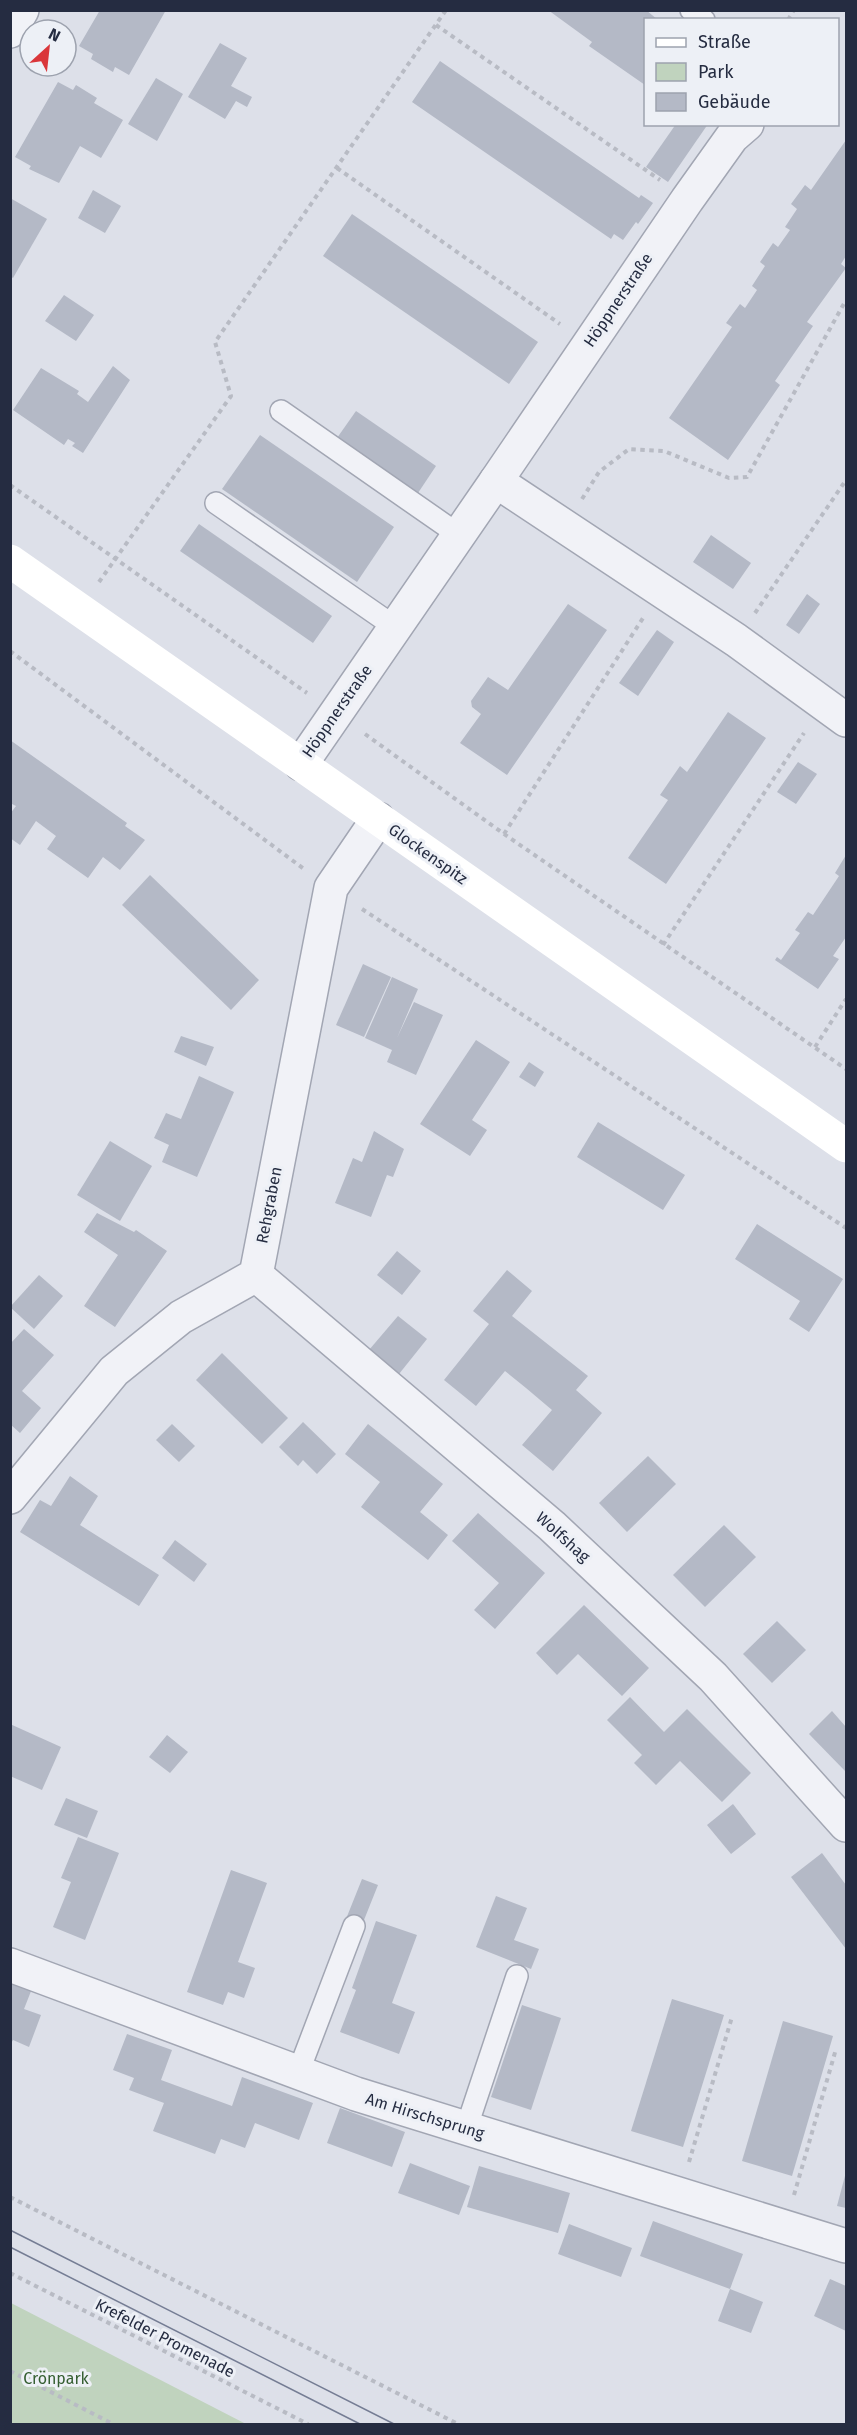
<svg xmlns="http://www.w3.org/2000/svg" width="857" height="2435" font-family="'Fira Sans',sans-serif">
<rect width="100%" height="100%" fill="#dde0e9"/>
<path fill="#c0d3be" d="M11,2303L246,2424H11Z"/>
<g fill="#b4b9c6">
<path d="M100,10H166L129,75L115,67L113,72L91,59L93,54L79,46Z"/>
<path d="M548,10H646L658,20H645V85L589,46L592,42Z"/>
<path d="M220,43L247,58L231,86L252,97L247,107L236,101L225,119L188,97Z"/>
<path d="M440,61L639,198L641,195L653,203L638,224L636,222L623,240L614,234L611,239L412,102Z"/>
<path d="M156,78L183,94L157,141L128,124Z"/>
<path d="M58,82L73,90L76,85L97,98L94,103L123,120L101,158L80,146L59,183L29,169L31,166L15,157Z"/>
<path d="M676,124H708L668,182L646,167Z"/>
<path d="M846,140V256L841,264L846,268L807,322L813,326L775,381L780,385L728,460L669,418L732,327L726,323L740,304L745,308L757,290L752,286L765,266L760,262L773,243L778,247L790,230L785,227L797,209L791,204L805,185L811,190Z"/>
<path d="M93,190L121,206L105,233L78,218Z"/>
<path d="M10,198L47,219L13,278L10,276Z"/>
<path d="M352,214L538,342L509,384L323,256Z"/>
<path d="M64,295L94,315L76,341L45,321Z"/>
<path d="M113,366L130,380L83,453L72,446L75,443L68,439L64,445L13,410L41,368L79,391L77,394L88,402Z"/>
<path d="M356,411L436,466L418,493L337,438Z"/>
<path d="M260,435L394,527L357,582L222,489Z"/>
<path d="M199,524L332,616L313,643L180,551Z"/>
<path d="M711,535L751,563L733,589L693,562Z"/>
<path d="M807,594L820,604L799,634L786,625Z"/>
<path d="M568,604L607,630L507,775L460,743L481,714L472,707L471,701L488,677L508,690Z"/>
<path d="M657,630L674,642L638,696L619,683Z"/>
<path d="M728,712L766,738L666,884L628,858L668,800L660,795L680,766L687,772Z"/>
<path d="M10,740L127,823L125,826L145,840L120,870L103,857L88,878L47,849L56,836L36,821L20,845L10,838V814L16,806L10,803Z"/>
<path d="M798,762L817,774L796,804L777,792Z"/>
<path d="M846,855V937L833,956L839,959L818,989L775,960L777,957L781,960L800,933L795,930L808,912L813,915L839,876L835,873Z"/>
<path d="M150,875L259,980L231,1010L122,905Z"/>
<path d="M363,964L391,977L364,1037L336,1025Z"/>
<path d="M392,977L418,989L397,1038L414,1002L443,1015L416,1075L387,1062L392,1050L365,1038Z"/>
<path d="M181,1036L214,1047L206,1066L174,1052Z"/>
<path d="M476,1040L510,1062L472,1120L487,1130L470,1156L420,1124Z"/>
<path d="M529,1062L544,1072L535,1087L519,1077Z"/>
<path d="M199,1076L234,1092L197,1177L162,1162L169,1145L154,1138L166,1113L181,1119Z"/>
<path d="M598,1122L685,1175L663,1210L577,1157Z"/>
<path d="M374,1131L404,1149L393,1177L387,1175L371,1217L335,1203L353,1158L362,1162Z"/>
<path d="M110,1141L152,1166L120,1221L77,1195Z"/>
<path d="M97,1213L134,1232L136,1230L167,1251L115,1327L84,1306L118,1255L84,1232Z"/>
<path d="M757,1224L843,1279L809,1332L789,1319L800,1301L735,1259Z"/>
<path d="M397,1251L421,1271L402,1295L377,1275Z"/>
<path d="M507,1270L532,1291L512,1316L588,1376L576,1390L602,1413L553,1471L522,1445L552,1410L526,1388L505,1371L476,1406L444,1380L489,1324L473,1311Z"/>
<path d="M39,1275L63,1296L34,1329L10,1307Z"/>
<path d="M398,1316L427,1339L399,1374L369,1350Z"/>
<path d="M24,1329L54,1355L22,1391L41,1408L20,1433L10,1424V1344Z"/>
<path d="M222,1353L288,1418L262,1444L196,1380Z"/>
<path d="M303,1422L336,1454L317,1474L303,1460L298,1466L279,1447Z"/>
<path d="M172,1424L195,1446L179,1462L156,1440Z"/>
<path d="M368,1424L443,1484L420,1512L448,1535L428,1560L361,1507L380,1482L345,1454Z"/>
<path d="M648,1456L676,1484L627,1532L599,1503Z"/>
<path d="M70,1476L98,1496L80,1525L159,1575L139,1606L20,1532L40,1500L51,1506Z"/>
<path d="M478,1513L545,1573L495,1629L474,1610L499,1583L452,1541Z"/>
<path d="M724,1525L756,1557L705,1607L673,1575Z"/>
<path d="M175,1540L207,1564L194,1582L162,1558Z"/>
<path d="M584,1605L649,1668L622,1696L578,1654L557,1675L536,1653Z"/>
<path d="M777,1621L806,1650L772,1683L743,1654Z"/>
<path d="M630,1697L664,1732L687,1709L751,1773L722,1802L680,1761L656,1785L634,1763L642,1755L607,1720Z"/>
<path d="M832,1711L846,1727V1772L809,1734Z"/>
<path d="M10,1724L61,1747L42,1790L10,1776Z"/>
<path d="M167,1735L188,1752L170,1773L149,1757Z"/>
<path d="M66,1798L98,1811L87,1838L54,1825Z"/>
<path d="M733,1804L756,1834L731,1854L707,1825Z"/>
<path d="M78,1837L119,1853L85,1940L53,1927L71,1882L61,1878Z"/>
<path d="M822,1853L846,1885V1949L791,1877Z"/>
<path d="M231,1870L267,1883L238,1962L255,1968L244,1998L228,1992L223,2005L187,1992Z"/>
<path d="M362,1879L378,1885L362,1925L346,1919Z"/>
<path d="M496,1896L527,1908L514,1940L539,1949L531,1969L476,1947Z"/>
<path d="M376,1921L417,1935L392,2003L415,2012L399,2054L340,2032L356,1990L352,1988Z"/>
<path d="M10,1972L35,1981L24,2009L41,2015L29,2047L13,2040L10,2045Z"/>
<path d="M672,1999L724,2015L683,2147L631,2131Z"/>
<path d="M522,2005L561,2018L531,2110L491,2097Z"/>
<path d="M783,2021L833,2036L792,2176L742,2161Z"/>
<path d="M127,2034L172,2050L161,2080L232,2106L242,2077L313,2103L299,2140L255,2123L245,2148L221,2139L215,2154L153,2131L164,2103L129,2090L134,2078L113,2070Z"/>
<path d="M340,2108L405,2132L392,2167L327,2143Z"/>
<path d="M410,2163L470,2186L459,2215L398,2193Z"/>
<path d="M479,2166L570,2193L558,2233L467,2207Z"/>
<path d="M846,2172V2208L837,2206Z"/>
<path d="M653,2221L743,2254L730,2289L640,2256Z"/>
<path d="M569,2224L632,2248L621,2277L558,2254Z"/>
<path d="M830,2279L846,2286V2331L814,2316Z"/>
<path d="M730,2289L763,2302L751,2333L718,2321Z"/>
</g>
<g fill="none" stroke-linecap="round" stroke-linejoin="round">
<defs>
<g id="lane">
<path d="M691,10L704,20"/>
<path d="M281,411L459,535"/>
<path d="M216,503L395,627"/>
<path d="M298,2073L354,1926"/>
<path d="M466,2129L517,1976"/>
</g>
<g id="street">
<path d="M10,31L22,10"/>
<path d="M496,481L687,200L732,137L747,124"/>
<path d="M301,764L496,481L736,640L846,720"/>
<path d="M256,1275L552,1526L713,1677L846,1825"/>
<path d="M10,1497L114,1371L181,1317L256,1275L331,888L378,819"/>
<path d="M10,1965L356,2094L846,2246"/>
</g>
</defs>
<use href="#lane" stroke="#a2a6b3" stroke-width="24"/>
<use href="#street" stroke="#a2a6b3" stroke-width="36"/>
<g stroke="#b8bbc4" stroke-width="4" stroke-dasharray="4.5 4.5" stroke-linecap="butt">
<path d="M788,20L794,10"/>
<path d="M436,25L660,180"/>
<path d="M337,168L560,324"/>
<path d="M10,485L307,693"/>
<path d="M582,499L599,472L629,449L664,451L729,478L747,477L846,300"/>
<path d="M99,582L231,396L215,342L446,10"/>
<path d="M755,613L846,480"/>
<path d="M10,651L304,869"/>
<path d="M365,734L504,834L846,1069"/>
<path d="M504,834L643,618"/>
<path d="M362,909L846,1228"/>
<path d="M663,945L804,733"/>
<path d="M815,1047L846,999"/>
<path d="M689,2162L732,2017"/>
<path d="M794,2195L836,2049"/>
<path d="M10,2197L458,2424"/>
<path d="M10,2273L308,2424"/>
<path d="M10,2371L113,2424"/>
</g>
<use href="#lane" stroke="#f1f2f7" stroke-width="21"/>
<use href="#street" stroke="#f1f2f7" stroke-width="33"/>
<path stroke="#fff" stroke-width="33" d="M10,561L846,1146"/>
<g stroke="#757d94" stroke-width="1.5">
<path d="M10,2230L394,2424"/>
<path d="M10,2247L360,2424"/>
</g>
</g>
<g text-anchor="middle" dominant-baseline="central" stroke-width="6" stroke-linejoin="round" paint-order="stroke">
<g font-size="16" fill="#252c41" stroke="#edf0f6">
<text transform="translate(618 300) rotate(-56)">Höppnerstraße</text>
<text transform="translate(337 711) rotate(-55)">Höppnerstraße</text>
<text transform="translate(428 854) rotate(35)">Glockenspitz</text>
<text transform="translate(269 1205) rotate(-79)">Rehgraben</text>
<text transform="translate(563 1537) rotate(42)">Wolfshag</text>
<text transform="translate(425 2116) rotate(17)">Am Hirschsprung</text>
<text transform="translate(165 2338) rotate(27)">Krefelder Promenade</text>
</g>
<g font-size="16" fill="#345e31" stroke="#edf0f6">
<text x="56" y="2378">Crönpark</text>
</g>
</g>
<rect width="857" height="2435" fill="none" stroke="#252c41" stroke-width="24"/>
<rect x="644" y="18" width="195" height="108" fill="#edf0f6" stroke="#9da2ae" stroke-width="1.5"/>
<rect x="656" y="38" width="30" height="9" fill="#ffffff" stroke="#9da2ae" stroke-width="1.5"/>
<text x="698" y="48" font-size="18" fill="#252c41">Straße</text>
<rect x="656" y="63" width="30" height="18" fill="#c0d3be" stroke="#9da2ae" stroke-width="1.5"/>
<text x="698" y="78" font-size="18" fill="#252c41">Park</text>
<rect x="656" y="93" width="30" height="18" fill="#b4b9c6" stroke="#9da2ae" stroke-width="1.5"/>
<text x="698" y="108" font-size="18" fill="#252c41">Gebäude</text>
<g transform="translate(48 48) rotate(27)"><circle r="28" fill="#edf0f6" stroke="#9da2ae" stroke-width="1.5"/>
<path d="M0-4.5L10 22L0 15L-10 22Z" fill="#da363a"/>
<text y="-9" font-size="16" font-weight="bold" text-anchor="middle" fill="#252c41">N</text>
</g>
</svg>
